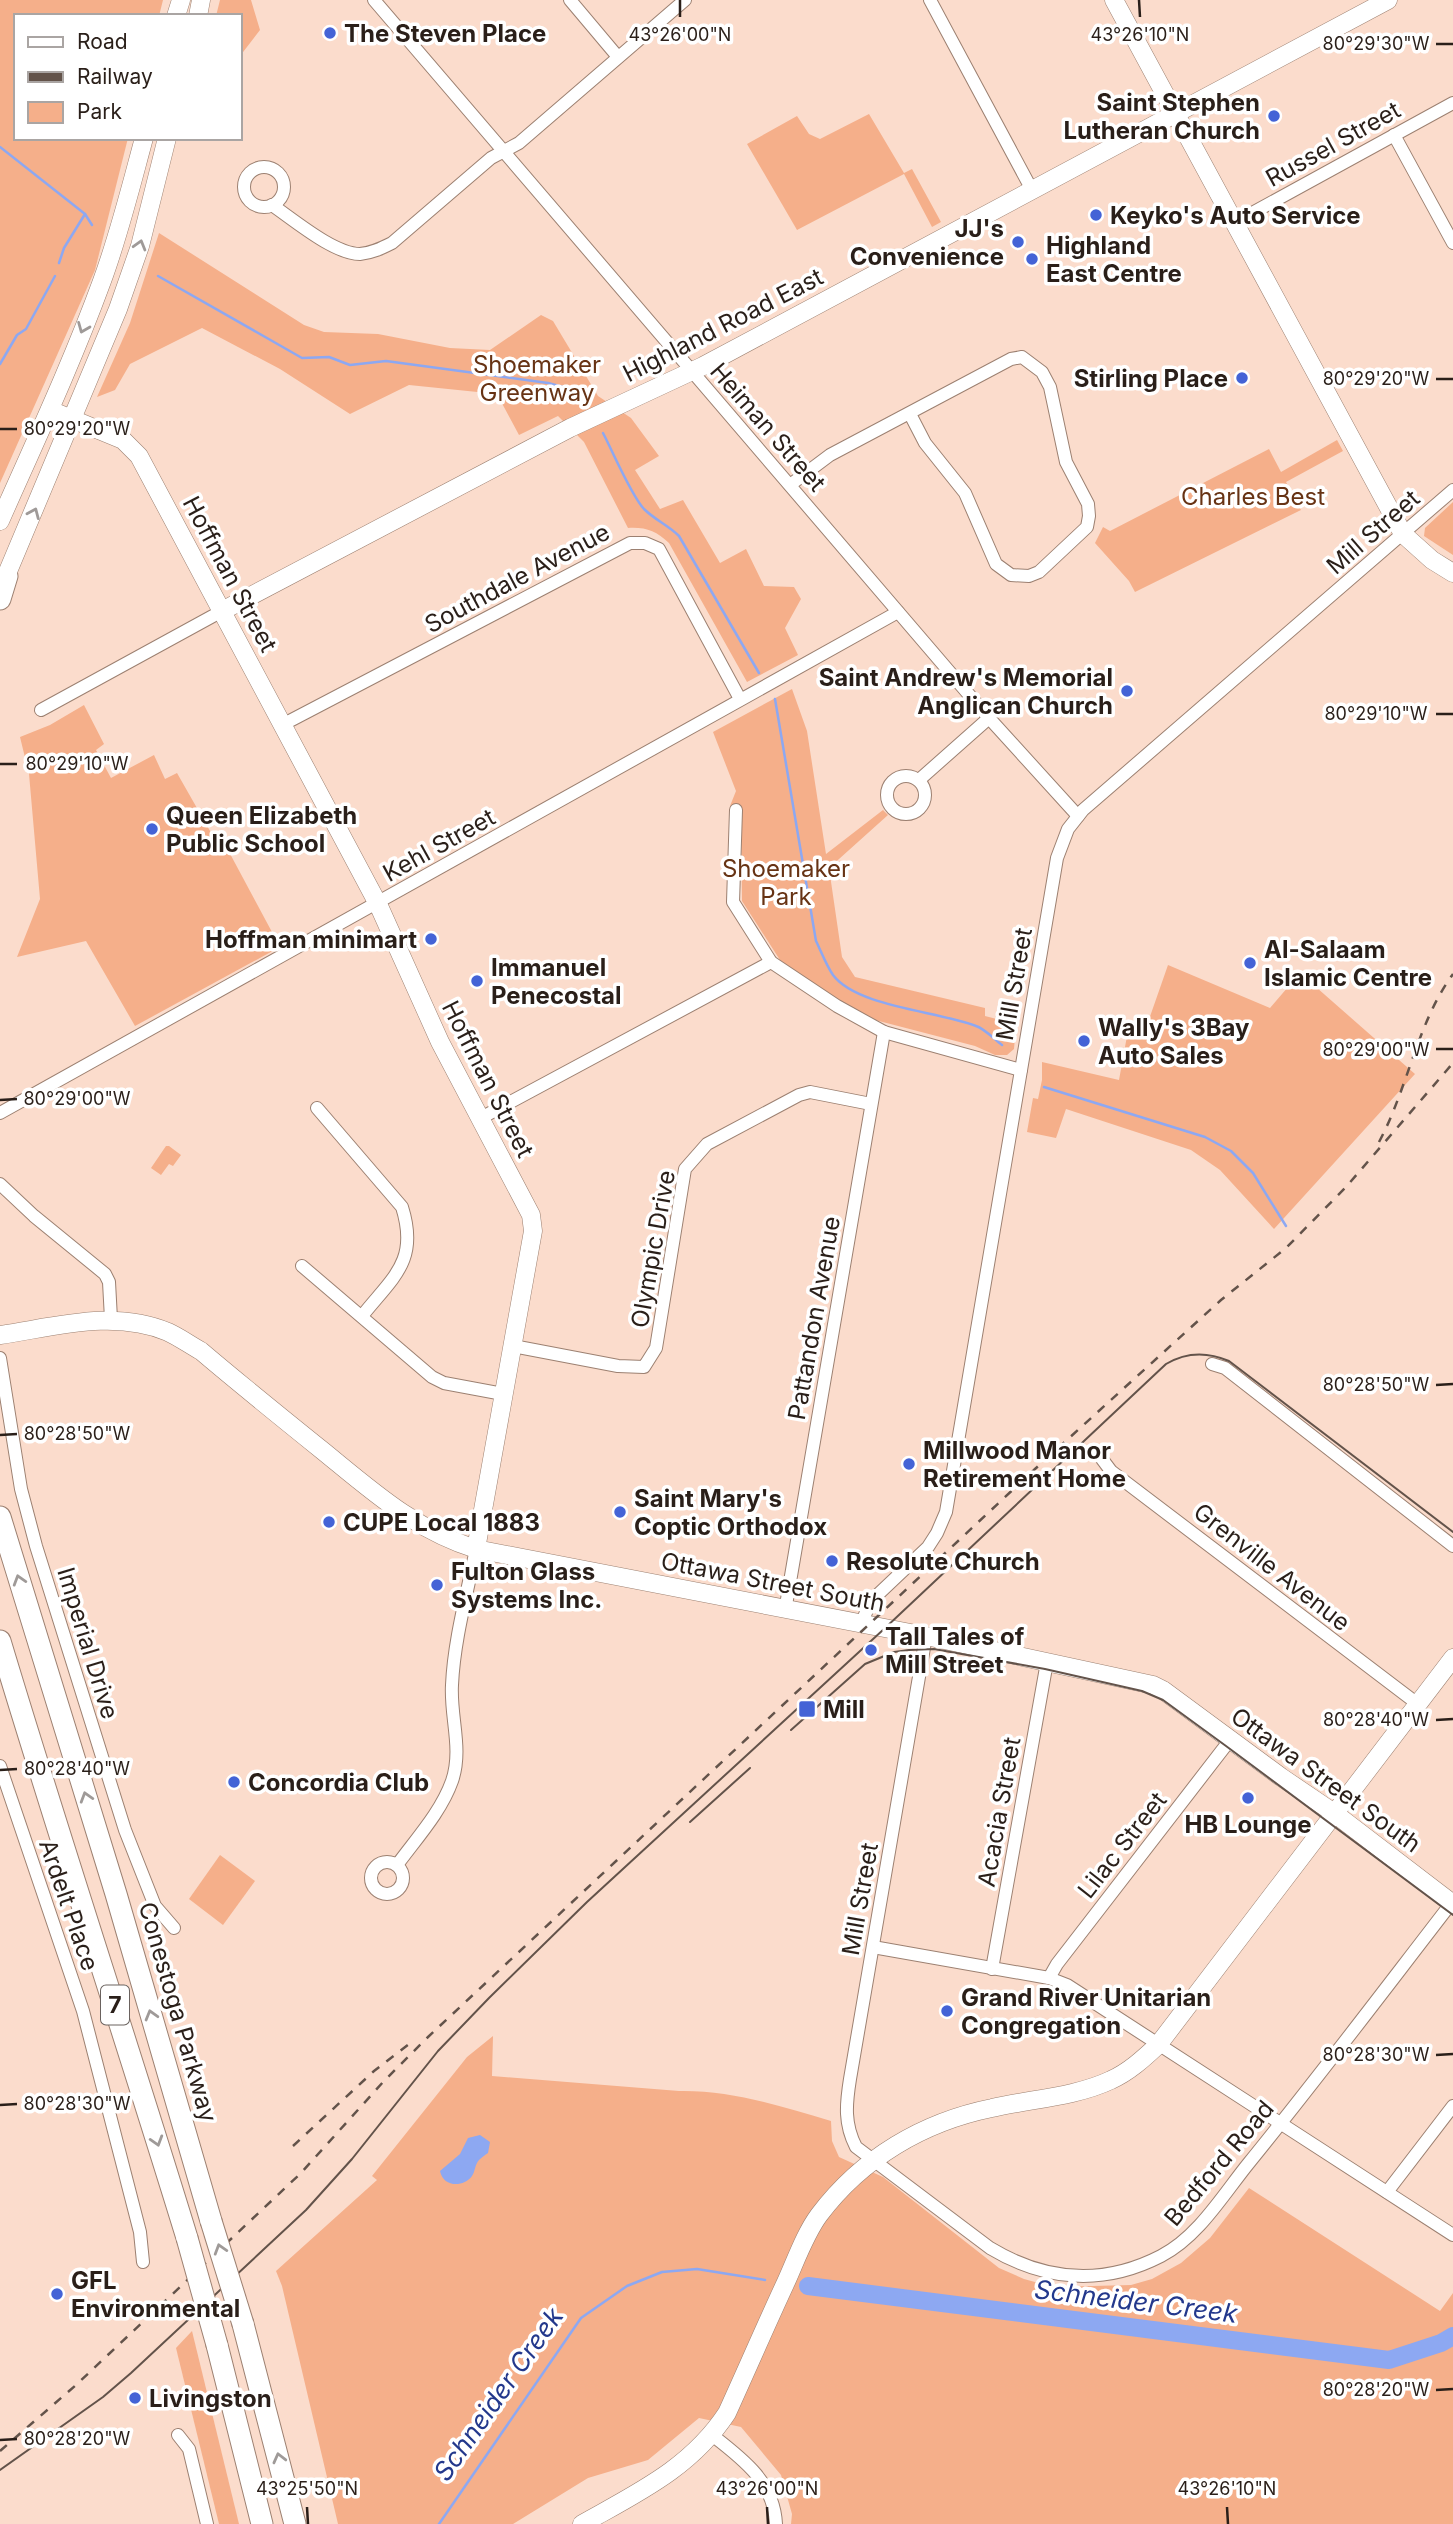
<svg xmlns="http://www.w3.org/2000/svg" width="1453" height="2524" font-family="Inter,sans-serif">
<rect width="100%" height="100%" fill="#fbdccc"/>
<g fill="#f5af8a">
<path d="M0,0H163L159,16H16V138H128L95,270L0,483Z"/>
<path d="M220,0H251L260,30L240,56V16H216Z"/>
<path d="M869,114L904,173L912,169L941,222L932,227L904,174L797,230L747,144L797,116L809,134L820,139Z"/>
<path d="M159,233L304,325L324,332L378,334L450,348L490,350L541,315L553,321L598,396L631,418L659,456L635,470L660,509L683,500L720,563L746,549L764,586L794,587L801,599L785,628L798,655L747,682L669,543C656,531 646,527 628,528L584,442L558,416L519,435L497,394L409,385L350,414L280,369L202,328L130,364L115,390L97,397L130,323Z"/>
<path d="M1337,440L1343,451L1286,482L1301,510L1135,592L1129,581L1095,543L1103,527L1110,531L1269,449L1281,472Z"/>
<path d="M1453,502V555L1424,536L1425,528Z"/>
<path d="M792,689L807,731L826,854L883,810L888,815L829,868L842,957L855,977L985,1008V1016L1016,1024L1014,1049L1007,1055H995L975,1046L875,1020L831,998L780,960L742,901L741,812L730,806L736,791L713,732Z"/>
<path d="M84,705L104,744L96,750L111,778L154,755L165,779L177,773L222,852L228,850L280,947L135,1026L86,941L17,957L40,899L29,774L20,737L50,725Z"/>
<path d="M1168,965L1270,1008L1300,973L1415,1074L1274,1229L1220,1170L1191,1150L1066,1109L1056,1138L1027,1132L1033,1098L1038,1099L1042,1080V1062L1119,1080L1129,1025L1146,1028Z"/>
<path d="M166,1146H169L181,1155L173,1166L169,1164L161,1175L151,1168Z"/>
<path d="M220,1855L255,1881L223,1925L189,1899Z"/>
<path d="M493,2036L492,2076L679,2091C731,2090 780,2106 831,2121L832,2141L839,2157L883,2177L999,2268L1024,2279L1053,2287L1131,2285L1152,2279L1181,2263L1210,2238L1249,2188L1440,2311L1453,2293V2524H791L792,2514L781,2475L741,2427L699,2418L648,2460L588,2478L513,2524H338L282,2286L276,2271L377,2180L372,2176L467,2057Z"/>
<path d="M192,2331L239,2524H219L176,2348Z"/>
</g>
<path fill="#8da8f2" d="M480,2135L490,2142L488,2153C485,2155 482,2157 479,2160C475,2164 475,2172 472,2176C463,2188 443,2187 440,2171L460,2154L468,2138Z"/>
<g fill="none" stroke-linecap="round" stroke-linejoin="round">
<g stroke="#8da8f2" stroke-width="2.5">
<path d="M0,147L85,214L92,225"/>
<path d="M59,263L64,248L85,214"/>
<path d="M158,276L302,358L329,357L350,365L386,361L548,383L570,389L580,403"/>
<path d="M0,364L17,335L26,329L55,276"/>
<path d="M603,433C613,452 631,495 644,509C655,520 668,525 679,536L759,673"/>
<path d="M775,699L816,941C821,951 826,965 833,975C857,1007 938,1011 976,1026C985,1029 994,1039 1002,1045"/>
<path d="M1044,1087L1205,1137L1231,1151L1253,1173L1286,1226"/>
<path d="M439,2524L581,2318L627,2286L662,2272L697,2269L765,2280"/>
</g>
<path stroke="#8da8f2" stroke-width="18" d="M808,2286L1389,2360L1441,2343L1453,2336"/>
<defs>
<g id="street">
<path d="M374,0L989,718L1078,816"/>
<path d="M570,0L618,57"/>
<path d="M930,0L1032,190"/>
<path d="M1394,135L1453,243"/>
<circle cx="264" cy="187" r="20"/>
<path d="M272,205C294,220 334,254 360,254C372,253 382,248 392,243L491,158L519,143L685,0"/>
<path d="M1234,223L1453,103"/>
<path d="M790,485L830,455L1011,359L1022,357L1042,372L1050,387L1066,462L1088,504L1089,516L1087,527L1039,572L1029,576L1011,575L996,564L965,493L925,443L910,414"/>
<path d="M41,710L222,611"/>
<path d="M282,725L630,543H645L659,549L740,699"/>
<circle cx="906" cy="795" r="19"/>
<path d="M919,780L989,718"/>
<path d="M736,810L733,902L771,962L837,1006L884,1032L1021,1070"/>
<path d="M317,1108L402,1207C419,1261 393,1277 362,1316"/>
<path d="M0,1113L898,612"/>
<path d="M479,1119L771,962"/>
<path d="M0,1184L34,1216L105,1274L109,1282L111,1319"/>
<path d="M302,1266L432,1377L444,1383L503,1394"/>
<path d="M513,1346L618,1366L644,1367L656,1348L685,1169L707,1144L799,1095L810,1092L871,1104"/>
<path d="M0,1358L21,1489L36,1546L125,1830L155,1906L174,1928"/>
<path d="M1212,1364L1225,1368L1453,1546"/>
<path d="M1102,1459L1111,1471L1419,1705"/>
<path d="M785,1611L884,1032"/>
<path d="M861,1624L871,1601L928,1547L937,1533L946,1512L1057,858L1068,829L1083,810L1453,490"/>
<path d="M926,1636L850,2079C846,2104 844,2124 856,2147L990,2248C1045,2281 1103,2286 1161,2256C1198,2237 1223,2195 1248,2164C1318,2078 1385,1989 1453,1901"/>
<path d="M0,1766L83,2011L140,2232L143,2262"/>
<circle cx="387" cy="1878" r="16"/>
<path d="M397,1865C416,1839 441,1812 452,1781C463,1749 450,1717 452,1685C454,1640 467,1594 476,1549"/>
<path d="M873,1947L1049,1978L1067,1985L1453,2235"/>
<path d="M992,1969L1047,1662"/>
<path d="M1049,1978L1057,1964L1230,1740"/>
<path d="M1387,2192L1453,2106"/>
<path d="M178,2435L189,2449L207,2524"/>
<path d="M712,2435C743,2459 774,2482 776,2524"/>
</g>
<g id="secondary">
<path d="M1114,0L1403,534L1432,560L1453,573"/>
<path d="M176,16L181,0"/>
<path d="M198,16L201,0"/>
<path d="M50,410L123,440L139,456L378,904L440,1042L531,1215L533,1231L476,1549"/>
<path d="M0,521C35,442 72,363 102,281C119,235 131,186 144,138"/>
<path d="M1,588L118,309L140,246L167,138"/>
<path d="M222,611L570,428L703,366L1388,0"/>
<path d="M0,1335C55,1327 114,1309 168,1332C179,1337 190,1345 201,1351C241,1385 282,1418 323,1451C372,1491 415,1530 476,1549L926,1636L1153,1685L1163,1690L1281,1777L1334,1813L1453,1904"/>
<path d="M582,2524C637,2493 691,2468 727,2413C747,2369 766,2325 786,2282C796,2260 805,2234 819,2215C862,2158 923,2122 992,2108C1031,2099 1075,2097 1111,2080C1129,2072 1144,2058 1158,2045L1453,1658"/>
</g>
<g id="highway">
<path d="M0,599L7,576"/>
<path d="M0,1517L116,1894L211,2221"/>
<path d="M0,1641C60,1841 126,2039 187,2238"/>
<path d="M243,2324L295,2524"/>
<path d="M217,2345L262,2524"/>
</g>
</defs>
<use href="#street" stroke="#9c8071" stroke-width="14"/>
<use href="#secondary" stroke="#9c8071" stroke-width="19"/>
<use href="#highway" stroke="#9c8071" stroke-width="23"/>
<use href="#street" stroke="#fff" stroke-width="12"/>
<use href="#secondary" stroke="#fff" stroke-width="18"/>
<use href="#highway" stroke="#fff" stroke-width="21"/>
<g stroke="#63534a" stroke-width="2">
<path d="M791,1730L865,1664L894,1652L909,1650L934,1649L1045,1669L1142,1691L1163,1700L1226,1746L1453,1915"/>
<path d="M690,1822L750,1768"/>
<path d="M0,2470L103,2397L131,2373L306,2210L352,2159L438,2051L489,1998L587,1902L884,1629L1166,1364C1186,1352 1208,1352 1229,1361L1453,1532"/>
</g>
<g stroke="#63534a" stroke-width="2.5" stroke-dasharray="9 9" stroke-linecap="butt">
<path d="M1379,1142C1408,1088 1417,1023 1453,974"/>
<path d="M293,2146L374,2071L413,2041"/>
<path d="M0,2451L76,2385L301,2173L384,2081L428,2037L1035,1469L1221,1300L1286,1248L1346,1187L1453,1063"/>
</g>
<defs>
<g id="highway-bridge">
<path d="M211,2221L243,2324"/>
<path d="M187,2238L217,2345"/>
</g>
</defs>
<use href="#highway-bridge" stroke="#9c8071" stroke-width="23" stroke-linecap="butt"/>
<use href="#highway-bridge" stroke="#fff" stroke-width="21"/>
</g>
<defs><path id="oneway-chevron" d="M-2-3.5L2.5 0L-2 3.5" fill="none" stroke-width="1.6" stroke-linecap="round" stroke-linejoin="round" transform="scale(1.75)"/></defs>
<g stroke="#9f9a98">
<use href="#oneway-chevron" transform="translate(140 245) rotate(-74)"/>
<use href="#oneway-chevron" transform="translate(83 328) rotate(112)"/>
<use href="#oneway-chevron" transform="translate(34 513) rotate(-67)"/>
<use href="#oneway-chevron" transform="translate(19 1580) rotate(-107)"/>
<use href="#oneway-chevron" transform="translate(86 1797) rotate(-107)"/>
<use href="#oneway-chevron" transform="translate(151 2015) rotate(-106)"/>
<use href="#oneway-chevron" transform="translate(157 2141) rotate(73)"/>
<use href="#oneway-chevron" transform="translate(220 2249) rotate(-107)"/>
<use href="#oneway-chevron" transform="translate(279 2458) rotate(-104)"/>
</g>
<path fill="none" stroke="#2a1f19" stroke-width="2.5" d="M680,0V17M1139,0L1140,17M1436,44H1453M1436,379H1453M0,429H17M1436,714H1453M0,764H17M1436,1049H1453M0,1100L17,1099M1436,1385L1453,1384M0,1435L17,1434M1436,1720L1453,1719M0,1770L17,1769M1436,2055L1453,2054M0,2105L17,2104M1436,2390L1453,2389M0,2440L17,2439M307,2507L308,2524M767,2507L768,2524M1227,2507L1228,2524"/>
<g fill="#4463d6" stroke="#fff" stroke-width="2.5">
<circle cx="330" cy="33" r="7"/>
<circle cx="1274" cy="116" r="7"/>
<circle cx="1096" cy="215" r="7"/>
<circle cx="1018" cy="242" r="7"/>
<circle cx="1032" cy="259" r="7"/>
<circle cx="1242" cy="378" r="7"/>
<circle cx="1127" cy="691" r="7"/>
<circle cx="152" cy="829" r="7"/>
<circle cx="431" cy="939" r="7"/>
<circle cx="1250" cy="963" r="7"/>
<circle cx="477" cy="981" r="7"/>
<circle cx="1084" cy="1041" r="7"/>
<circle cx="909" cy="1464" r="7"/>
<circle cx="620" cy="1512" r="7"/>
<circle cx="329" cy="1522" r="7"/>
<circle cx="832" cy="1561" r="7"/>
<circle cx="437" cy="1585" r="7"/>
<circle cx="871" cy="1650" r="7"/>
<rect x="798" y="1700" width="18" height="18" rx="3.5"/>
<circle cx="234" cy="1782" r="7"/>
<circle cx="1248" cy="1798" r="7"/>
<circle cx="947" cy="2011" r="7"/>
<circle cx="57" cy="2294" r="7"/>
<circle cx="135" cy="2398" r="7"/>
</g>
<g text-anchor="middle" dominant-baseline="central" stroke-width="7" stroke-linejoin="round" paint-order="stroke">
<rect fill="#fff" stroke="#6a625e" stroke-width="2" x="101" y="1985.5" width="28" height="39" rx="5"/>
<g font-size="23" font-weight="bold" fill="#2a1f19">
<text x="115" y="2005">7</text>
</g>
<g font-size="24" font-weight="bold" fill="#2a1f19" stroke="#fff" text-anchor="start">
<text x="344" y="33">The Steven Place</text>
<text x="1260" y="102" text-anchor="end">Saint Stephen<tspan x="1260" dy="28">Lutheran Church</tspan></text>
<text x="1110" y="215">Keyko's Auto Service</text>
<text x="1004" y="228" text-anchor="end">JJ's<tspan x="1004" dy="28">Convenience</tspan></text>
<text x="1046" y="245">Highland<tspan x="1046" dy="28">East Centre</tspan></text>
<text x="1228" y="378" text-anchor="end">Stirling Place</text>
<text x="1113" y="677" text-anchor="end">Saint Andrew's Memorial<tspan x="1113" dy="28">Anglican Church</tspan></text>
<text x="166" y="815">Queen Elizabeth<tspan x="166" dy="28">Public School</tspan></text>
<text x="417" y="939" text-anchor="end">Hoffman minimart</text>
<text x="1264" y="949">Al-Salaam<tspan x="1264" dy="28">Islamic Centre</tspan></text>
<text x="491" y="967">Immanuel<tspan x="491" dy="28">Penecostal</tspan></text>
<text x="1098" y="1027">Wally's 3Bay<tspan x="1098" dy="28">Auto Sales</tspan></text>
<text x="923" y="1450">Millwood Manor<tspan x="923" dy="28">Retirement Home</tspan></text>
<text x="634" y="1498">Saint Mary's<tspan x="634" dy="28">Coptic Orthodox</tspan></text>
<text x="343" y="1522">CUPE Local 1883</text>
<text x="846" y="1561">Resolute Church</text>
<text x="451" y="1571">Fulton Glass<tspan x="451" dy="28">Systems Inc.</tspan></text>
<text x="885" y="1636">Tall Tales of<tspan x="885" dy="28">Mill Street</tspan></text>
<text x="823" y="1709">Mill</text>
<text x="248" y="1782">Concordia Club</text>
<text x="1248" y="1824" text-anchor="middle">HB Lounge</text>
<text x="961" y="1997">Grand River Unitarian<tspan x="961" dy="28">Congregation</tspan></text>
<text x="71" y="2280">GFL<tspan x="71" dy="28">Environmental</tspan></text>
<text x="149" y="2398">Livingston</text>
</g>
<g font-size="24" fill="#2a1f19" stroke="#fff">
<text transform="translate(1333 144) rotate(-29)">Russel Street</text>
<text transform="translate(723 325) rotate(-27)">Highland Road East</text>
<text transform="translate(768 427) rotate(49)">Heiman Street</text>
<text transform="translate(1373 532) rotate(-41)">Mill Street</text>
<text transform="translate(230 574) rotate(62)">Hoffman Street</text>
<text transform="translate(517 578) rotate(-28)">Southdale Avenue</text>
<text transform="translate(439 845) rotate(-29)">Kehl Street</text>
<text transform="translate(1014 984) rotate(-80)">Mill Street</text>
<text transform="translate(488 1079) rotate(63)">Hoffman Street</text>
<text transform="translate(653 1249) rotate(-80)">Olympic Drive</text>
<text transform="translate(814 1318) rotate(-80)">Pattandon Avenue</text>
<text transform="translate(1272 1567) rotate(38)">Grenville Avenue</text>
<text transform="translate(773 1582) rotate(11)">Ottawa Street South</text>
<text transform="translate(88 1643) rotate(73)">Imperial Drive</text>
<text transform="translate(1326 1780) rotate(36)">Ottawa Street South</text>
<text transform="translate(999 1812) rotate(-80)">Acacia Street</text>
<text transform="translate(1122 1845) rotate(-52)">Lilac Street</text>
<text transform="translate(860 1899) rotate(-80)">Mill Street</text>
<text transform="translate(69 1905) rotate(71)">Ardelt Place</text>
<text transform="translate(178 2012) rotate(74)">Conestoga Parkway</text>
<text transform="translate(1219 2163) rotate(-50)">Bedford Road</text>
</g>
<g font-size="24" fill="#673314" stroke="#fff">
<text x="537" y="364">Shoemaker<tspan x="537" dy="28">Greenway</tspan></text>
<text x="1253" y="496">Charles Best</text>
<text x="786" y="868">Shoemaker<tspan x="786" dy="28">Park</tspan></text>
</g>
<g font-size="26" font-style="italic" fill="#23388c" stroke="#fff">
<text transform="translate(1136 2301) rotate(7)">Schneider Creek</text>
<text transform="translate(498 2394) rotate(-55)">Schneider Creek</text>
</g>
</g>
<g font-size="18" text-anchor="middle" fill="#2a1f19" stroke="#fff" stroke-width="7" stroke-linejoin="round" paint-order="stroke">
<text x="680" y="41">43°26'00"N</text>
<text x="1140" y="41">43°26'10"N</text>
<text x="1376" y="50">80°29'30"W</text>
<text x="1376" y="385">80°29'20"W</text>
<text x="77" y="435">80°29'20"W</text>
<text x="1376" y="720">80°29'10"W</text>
<text x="77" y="770">80°29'10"W</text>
<text x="1376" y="1056">80°29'00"W</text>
<text x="77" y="1105">80°29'00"W</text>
<text x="1376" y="1391">80°28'50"W</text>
<text x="77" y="1440">80°28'50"W</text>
<text x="1376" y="1726">80°28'40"W</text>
<text x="77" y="1775">80°28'40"W</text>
<text x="1376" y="2061">80°28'30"W</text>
<text x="77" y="2110">80°28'30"W</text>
<text x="1376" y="2396">80°28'20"W</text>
<text x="77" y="2445">80°28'20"W</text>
<text x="307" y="2495">43°25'50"N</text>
<text x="767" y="2495">43°26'00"N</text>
<text x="1227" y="2495">43°26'10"N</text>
</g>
<rect x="14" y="14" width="228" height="126" fill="#ffffff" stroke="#aaa5a3" stroke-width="2"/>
<rect x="28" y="37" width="35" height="10" fill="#ffffff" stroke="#aaa5a3" stroke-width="2"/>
<text x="77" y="49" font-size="21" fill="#2a1f19">Road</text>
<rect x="28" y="72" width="35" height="10" fill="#63534a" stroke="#aaa5a3" stroke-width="2"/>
<text x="77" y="84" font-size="21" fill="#2a1f19">Railway</text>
<rect x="28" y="102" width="35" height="21" fill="#f5af8a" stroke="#aaa5a3" stroke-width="2"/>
<text x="77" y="119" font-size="21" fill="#2a1f19">Park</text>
</svg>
